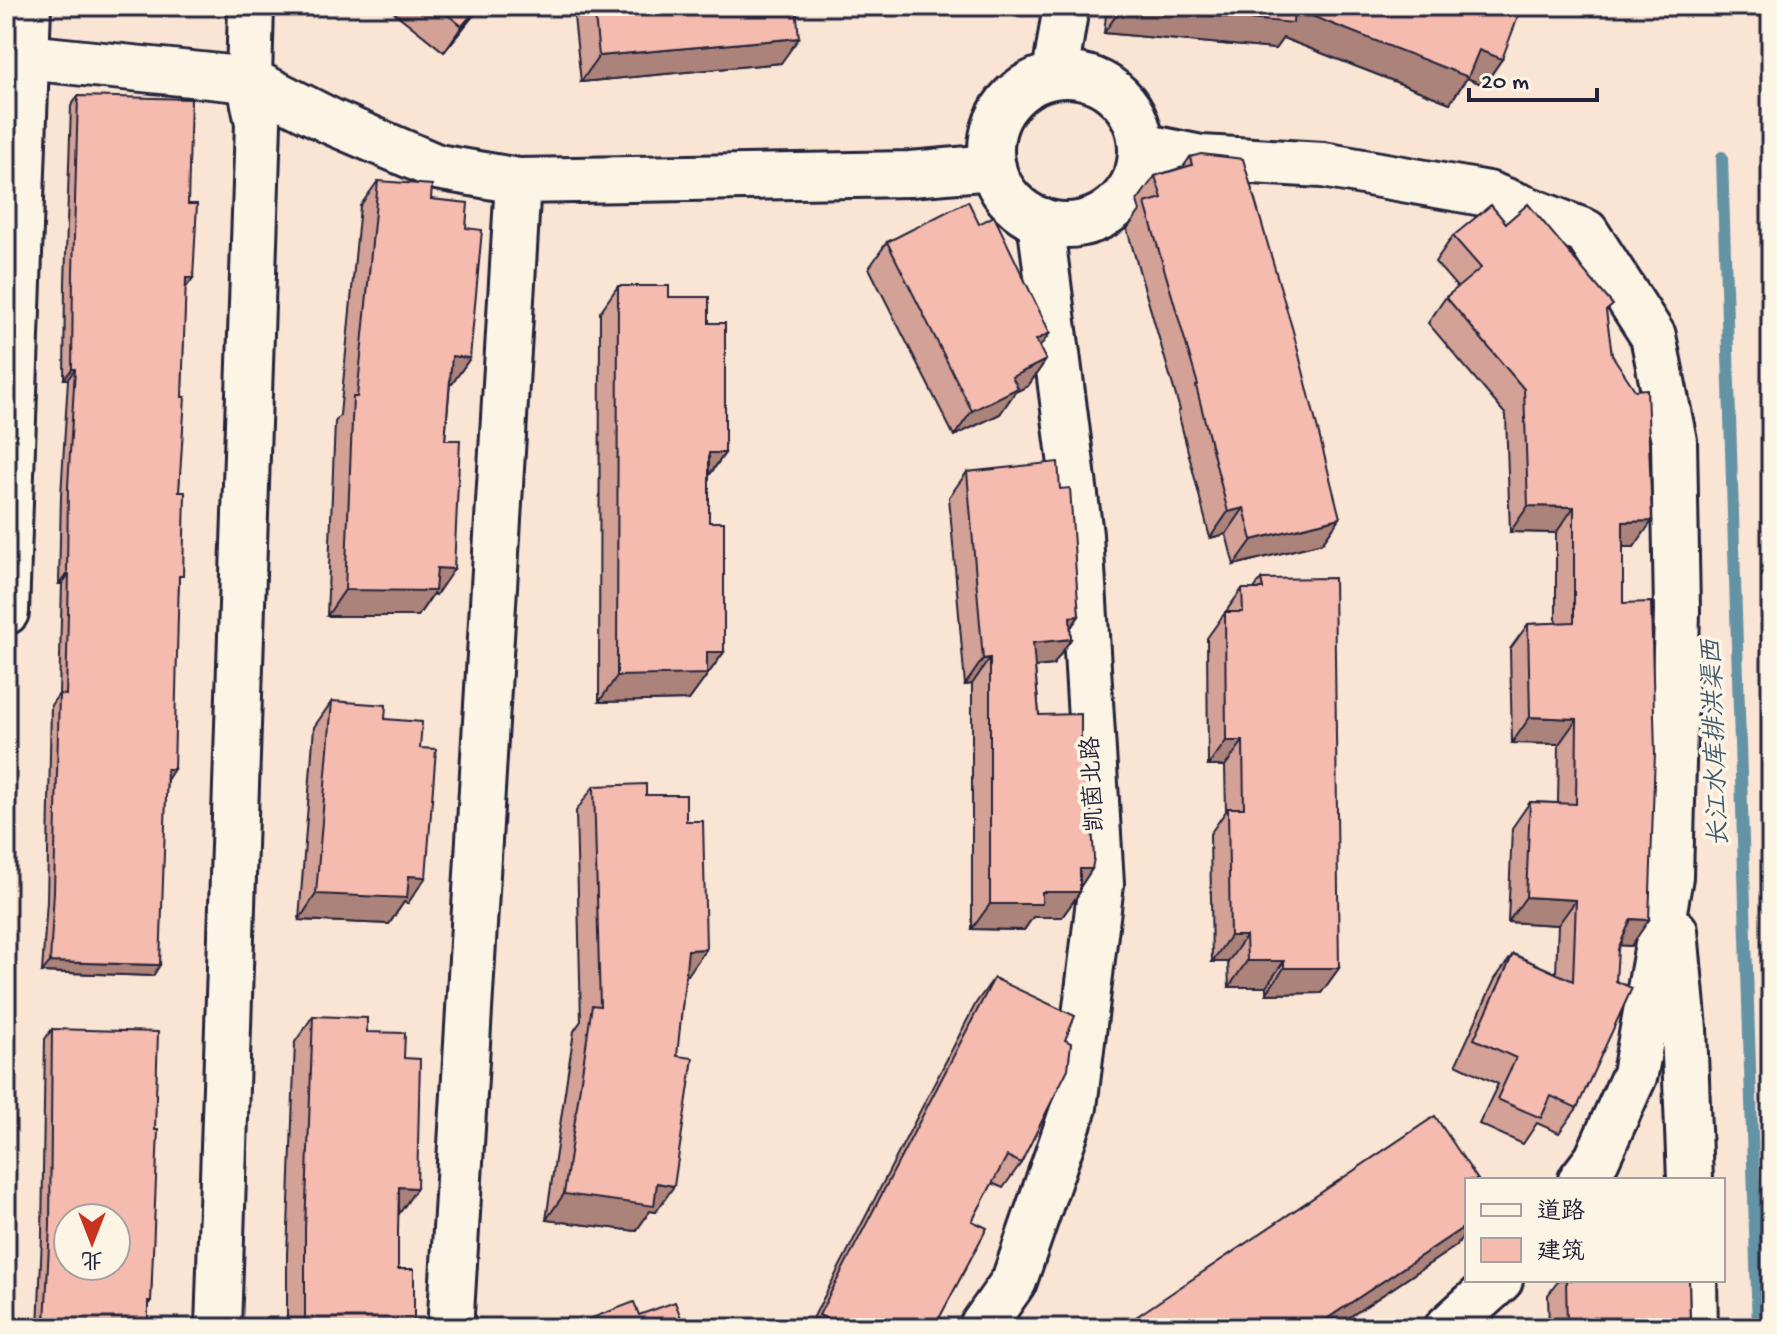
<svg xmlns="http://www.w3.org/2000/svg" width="1777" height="1334" font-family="'Gochi Hand','LXGW WenKai TC',sans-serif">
<rect width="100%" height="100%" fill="#fae4d4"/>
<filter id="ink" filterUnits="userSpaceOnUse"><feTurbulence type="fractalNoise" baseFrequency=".0125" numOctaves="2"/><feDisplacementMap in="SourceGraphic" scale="16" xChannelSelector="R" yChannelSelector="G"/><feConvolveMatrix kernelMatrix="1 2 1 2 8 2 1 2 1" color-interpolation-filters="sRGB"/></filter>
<g filter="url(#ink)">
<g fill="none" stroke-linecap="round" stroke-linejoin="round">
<path stroke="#6393a5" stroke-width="12" d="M1722,157L1758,1328"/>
<defs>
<g id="minor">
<path d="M26,57L249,80L332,122L437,167L518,181L451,1314L452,1328"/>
<path d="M1055,75L1066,6"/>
<circle cx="1066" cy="150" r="75"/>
<path d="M1142,146L1201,158L1323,165L1488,194L1586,232L1653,336L1674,441L1677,611L1670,877L1635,1074L1597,1159L1581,1180"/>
<path d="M518,181L910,174L993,167"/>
<path d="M6,612L28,6"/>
<path d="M1675,931L1684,1029L1690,1180"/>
<path d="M1694,1280L1695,1328"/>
<path d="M218,1328L258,123L249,80L251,6"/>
<path d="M981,1328L1014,1281L1074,1107L1101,884L1080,535L1040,220"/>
<path d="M1447,1328L1500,1280"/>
</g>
</defs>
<use href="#minor" stroke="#22223b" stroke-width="50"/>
<use href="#minor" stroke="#fcf5e5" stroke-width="44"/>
</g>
<g fill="#d3a196" stroke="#22223b" stroke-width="2">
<path d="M386,6H481L444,52Z"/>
<path d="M578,6H796L781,63L581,82L574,17L578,12Z"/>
<path d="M1107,6H1499L1502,59L1484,85L1467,78L1450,103L1283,38L1275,49L1104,33Z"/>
<path d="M78,96L185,289L179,492V581L167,780L153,976L42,972L47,901L51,705L59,694L62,584H59L61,496L68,379H64L65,283L71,106Z"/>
<path d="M1190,157L1340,518L1322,543L1234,565L1226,534L1210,538L1178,412L1180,410L1127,229L1140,211L1137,201L1155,176L1183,167Z"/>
<path d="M378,181L431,199L466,228L470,358L452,384L450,383L445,440L436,595L433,594L418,616H327L335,422L340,415L360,206Z"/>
<path d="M1506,223L1606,315L1634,547H1623V603L1631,946L1620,945L1618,949L1577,1108L1559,1133L1537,1123L1523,1144L1479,1124L1498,1084L1456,1064L1495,979L1513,954L1556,973L1558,925L1508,922L1512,828L1530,802L1558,803L1559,744L1512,743L1510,649L1528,624L1556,623V533L1510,532L1506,415L1428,323L1446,297L1458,288L1435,262L1453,236Z"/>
<path d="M887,242L1040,347L1046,360L1028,386L1015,392L1000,414L954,436L869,268Z"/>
<path d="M618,286L669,297L709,323L725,453L709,476V522L724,652L689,700L599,702L600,312Z"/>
<path d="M967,472L1060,489L1079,616L1070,629L1071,639L1053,665L1035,667L1039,715L1081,741L1092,869L1080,887V892L1062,917H1033L1024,930L972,929V684L965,685L949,497Z"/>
<path d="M1261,579L1339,968L1321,993L1266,994V987H1229L1228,962H1212L1210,834L1226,811L1225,766H1208L1207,638L1242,589H1254Z"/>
<path d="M332,701L385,719L420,748L408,903L404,902L389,924L299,920L314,727Z"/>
<path d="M594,786L646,795L686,821L688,975H686L656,1212L650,1211L636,1231L546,1220L574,1031L581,1021L576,811Z"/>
<path d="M994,978L1065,1040L1021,1163L1003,1188L992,1183L972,1221L934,1328H808L976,1003Z"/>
<path d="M313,1016L367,1032L398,1214V1269L414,1328H287V1255L295,1042Z"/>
<path d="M52,1029L155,1130L151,1301L148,1305V1328H38L42,1237L45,1039Z"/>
<path d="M1467,1180V1230L1456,1246L1333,1328H1128L1136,1317Z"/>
<path d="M1559,1280H1689L1690,1328H1549L1548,1295Z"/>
<path d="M639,1315L684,1326L702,1328H579L584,1321Z"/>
</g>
<g fill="#ac837a" stroke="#22223b" stroke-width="2">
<path d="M479,6H481L444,52L462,26Z"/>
<path d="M1122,7L1294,9L1479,50L1502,59L1484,85L1467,78L1450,103L1283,38L1275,49L1104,33Z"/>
<path d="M799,38L781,63L581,82L599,56Z"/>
<path d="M186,278H193L185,289Z"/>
<path d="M1050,333L1032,358L1036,340Z"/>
<path d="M452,356L470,358L452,384L434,382Z"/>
<path d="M1046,360L1028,386L1015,392L1000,414L954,436L972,411L1012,377Z"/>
<path d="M72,369H75L68,379H64Z"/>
<path d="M709,453H725L707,478Z"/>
<path d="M1528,506L1574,507L1556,533L1510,532Z"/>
<path d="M1244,508L1226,534L1210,538L1228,512Z"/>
<path d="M1340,518L1322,543L1234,565L1252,540Z"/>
<path d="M1652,521L1634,547H1605L1623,522Z"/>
<path d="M437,568L454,569L436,595L433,594L418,616H327L345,590Z"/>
<path d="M67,574H69L62,584H59Z"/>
<path d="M1079,616L1062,640L1071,639L1053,665L1015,669L1033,643L1070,617Z"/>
<path d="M707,652H724L689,700L599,702L617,676Z"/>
<path d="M990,658L972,684L965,685L983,659Z"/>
<path d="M1530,717L1577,719L1559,744L1512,743Z"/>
<path d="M1226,741H1243L1225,766H1208Z"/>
<path d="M167,769H174L167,780L159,779Z"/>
<path d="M1080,869H1092L1077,892H1080L1062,917H1033L1024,930L972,929L990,904L1042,892Z"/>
<path d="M409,876L426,877L408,903L404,902L389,924L299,920L316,894Z"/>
<path d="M1526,897L1576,900L1558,925L1508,922Z"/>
<path d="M1631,919L1649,920L1631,946L1613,945Z"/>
<path d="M1230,936H1246L1228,962H1212Z"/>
<path d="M706,949L688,975L670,976L688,950Z"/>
<path d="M1247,961H1284L1266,987H1229Z"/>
<path d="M50,962L160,965L153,976L42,972Z"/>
<path d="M1284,968H1339L1321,993L1266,994Z"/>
<path d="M657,1183L674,1186L656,1212L650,1211L636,1231L546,1220L564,1194Z"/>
<path d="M399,1187L417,1188L399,1214Z"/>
<path d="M1467,1225V1230L1456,1246L1333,1328H1313Z"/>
</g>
<g fill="#f5bbae" stroke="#22223b" stroke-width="2" fill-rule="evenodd">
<path d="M436,6H479L462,26Z"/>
<path d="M594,6H796L799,38L599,56Z"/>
<path d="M1122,6H1499L1519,14L1502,59L1479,50L1468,77L1294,9L1293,23L1122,7Z"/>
<path d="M78,96L191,99L188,204H197L193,278H186L182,397H185L179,492H185L183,576H179L174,769H167L160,965L50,962L54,891L59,694L66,695L69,574H67L68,486L75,369H72L73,272Z"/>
<path d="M1201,154L1243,159L1293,331L1340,518L1252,540L1244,508L1228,512L1196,386L1198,385L1145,203L1162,198L1155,176L1192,165L1190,157Z"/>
<path d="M378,181L432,185L431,199L468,203L466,228L482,230L470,358L452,356L445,440H460L454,569L437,568L435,591L345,590L353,397H357Z"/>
<path d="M968,201L979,224L994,216L1050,333L1036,340L1046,360L1012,377L1018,388L972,411L887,242Z"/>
<path d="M1528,204L1613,305L1606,311L1612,355L1635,390L1647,389L1652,521L1623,522V603L1651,602L1655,753L1649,920L1631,919L1618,949L1616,981L1632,988L1577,1108L1551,1096L1541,1118L1497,1099L1516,1058L1474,1039L1513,954L1573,981L1576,900L1526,897L1530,802L1576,804L1577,719L1530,717L1528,624L1574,622V507L1528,506L1524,389L1446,297L1481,268L1453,236L1491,205L1506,223Z"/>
<path d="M618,286H669V297H709V323H725V453H709V522H724V652H707V674L617,676Z"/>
<path d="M1058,462L1060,489L1070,488L1079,616L1070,617L1071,639L1033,643L1039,715L1081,714V741H1087L1094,858L1092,869H1080V892H1042V904H990V658L983,659L967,472Z"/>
<path d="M1334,578L1339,968H1284V961H1247L1246,936H1230L1228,808H1244L1243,741H1226L1225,612H1243L1242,589H1263L1261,579Z"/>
<path d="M332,701L386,705L385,719L422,722L420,748L436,749L426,877L409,876L407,898L316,894Z"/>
<path d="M646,784V795H686V821H703L706,949L688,950L677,1056L693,1058L674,1186L657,1183L654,1206L564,1194L592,1005L600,1006L594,786Z"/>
<path d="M994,978L1075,1016L1065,1040L1071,1043L1068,1069L1021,1163L1007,1156L972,1221L987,1228L934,1328H846L819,1315Z"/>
<path d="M313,1016L367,1018V1032L405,1033L404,1058L420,1059L417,1188L399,1187L398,1232V1269H414V1328H305V1229Z"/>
<path d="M52,1029L158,1032L155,1130H158L151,1301H148V1328H42V1323H45L50,1226ZM68,1218H116V1266H68Z"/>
<path d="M1435,1116L1478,1180H1467V1205L1464,1207L1467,1211V1225L1313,1328H1143L1136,1317Z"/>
<path d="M1566,1280H1689L1690,1328H1567Z"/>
<path d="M634,1302L639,1315L675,1302L684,1326L699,1320L702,1328H587L584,1321Z"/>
</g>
</g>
<g text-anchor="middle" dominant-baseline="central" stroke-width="7" stroke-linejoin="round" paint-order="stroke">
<g font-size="24" fill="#22223b" stroke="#fcf5e5">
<text transform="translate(1095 784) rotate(-93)">凯茵北路</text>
</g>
<g font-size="26" font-style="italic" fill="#425a70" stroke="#fcf5e5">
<text transform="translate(1718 743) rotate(-92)">长江水库排洪渠西</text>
</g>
</g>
<rect width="1777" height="1334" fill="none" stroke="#fcf5e5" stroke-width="32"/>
<rect x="16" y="16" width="1745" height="1302" fill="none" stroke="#22223b" stroke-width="3" filter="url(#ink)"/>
<rect x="1465" y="1178" width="260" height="104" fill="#fcf5e5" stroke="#a5a1a1" stroke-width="2"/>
<rect x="1481" y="1204" width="40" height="12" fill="#fcf5e5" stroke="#a5a1a1" stroke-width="2"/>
<text x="1537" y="1218" font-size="24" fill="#22223b">道路</text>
<rect x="1481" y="1238" width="40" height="24" fill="#f5bbae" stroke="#a5a1a1" stroke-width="2"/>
<text x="1537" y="1258" font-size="24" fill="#22223b">建筑</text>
<g transform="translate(92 1242) rotate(180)"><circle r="38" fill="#fcf5e5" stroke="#a5a1a1" stroke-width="2"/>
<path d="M0-6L14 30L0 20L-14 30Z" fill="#c8321e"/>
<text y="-12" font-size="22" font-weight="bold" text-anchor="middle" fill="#22223b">北</text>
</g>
<path d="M1469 88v12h128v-12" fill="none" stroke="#22223b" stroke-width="4"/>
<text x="1481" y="88" font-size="24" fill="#22223b" stroke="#fcf5e5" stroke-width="6" paint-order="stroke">20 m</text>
</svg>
